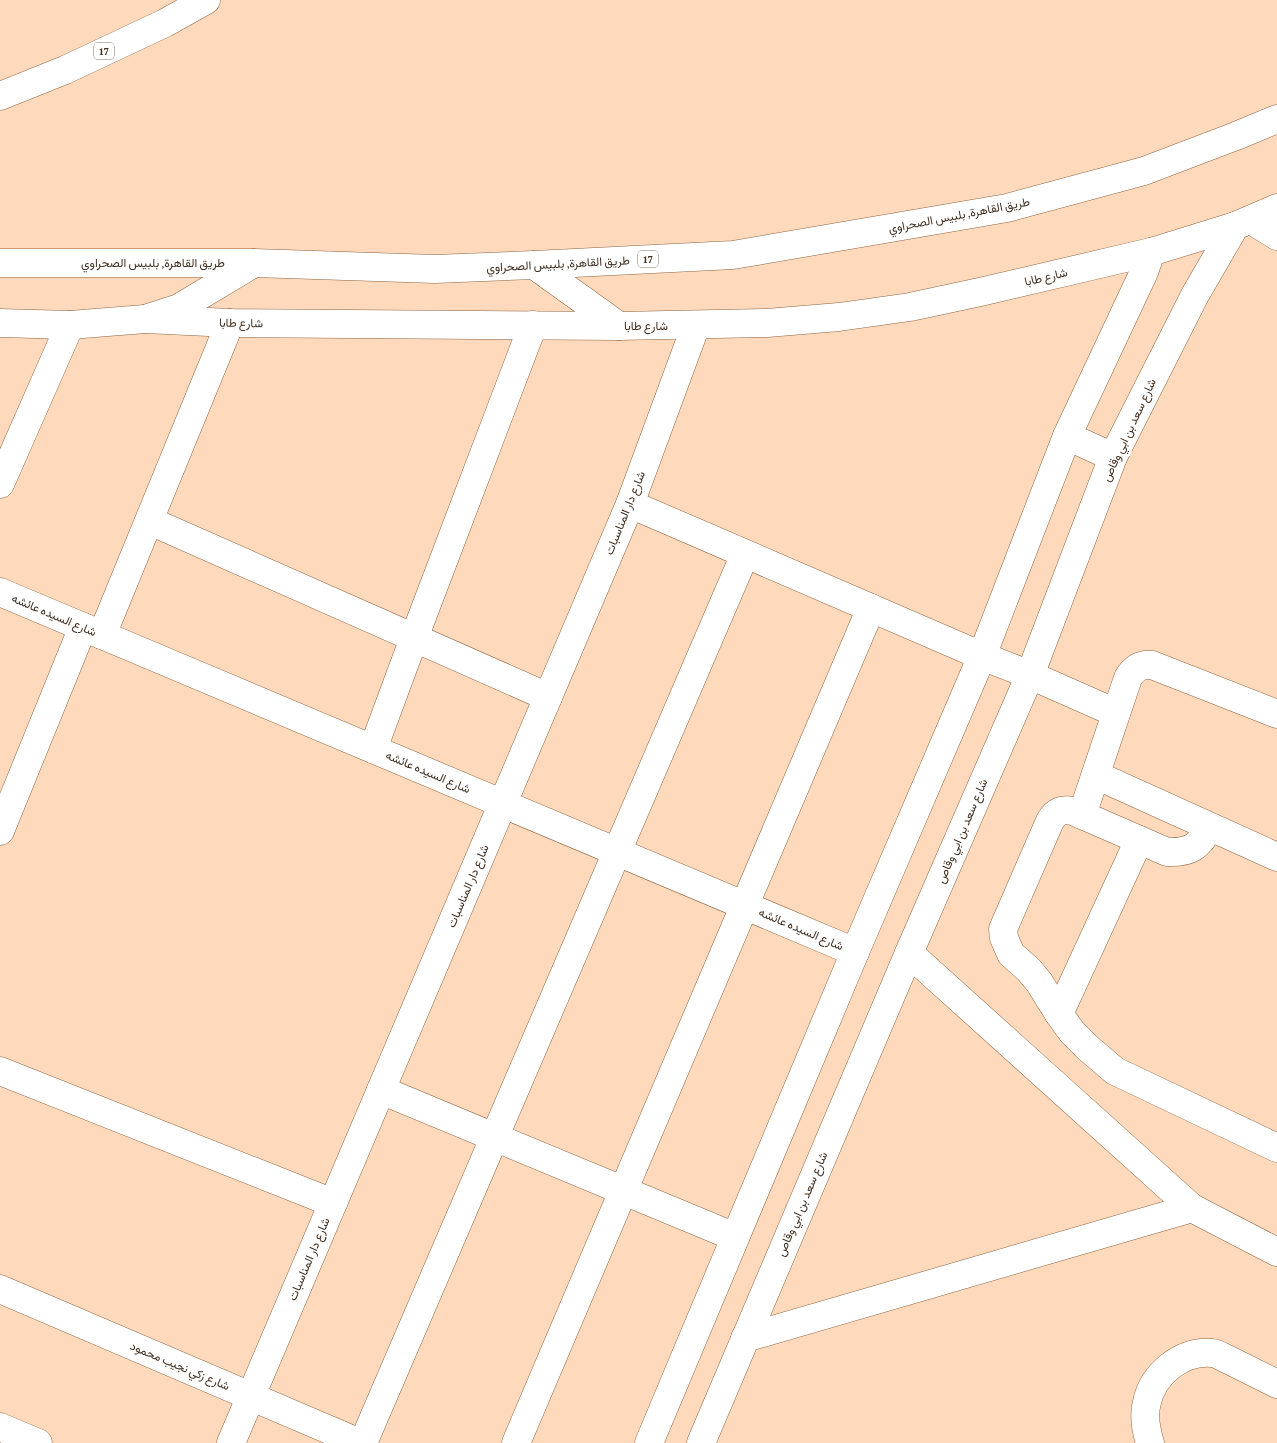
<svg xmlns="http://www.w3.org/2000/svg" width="1277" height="1443" font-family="'Crimson Pro',Vazirmatn,serif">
<rect width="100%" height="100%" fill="#fed9bb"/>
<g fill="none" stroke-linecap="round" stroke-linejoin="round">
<defs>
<g id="minor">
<path d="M1251,220L1277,236"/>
<path d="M0,323L70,325L145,319L230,323L619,326L767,323L839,317L910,307L980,292L1151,252L1235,226L1277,208"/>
<path d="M1067,436L1113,457"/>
<path d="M0,484L70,325"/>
<path d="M630,504L982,656L1030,675L1116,713"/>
<path d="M150,521L548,697"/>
<path d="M0,592L855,952"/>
<path d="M102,635L230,323"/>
<path d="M373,749L414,638L533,325"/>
<path d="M1096,775L1277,857"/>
<path d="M1082,815L1128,678C1134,668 1141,664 1152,665L1277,714"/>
<path d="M1209,827C1200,847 1189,853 1167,852L1073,811C1062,809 1056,811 1050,821L1003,929L1004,938L1011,954L1029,970L1039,982L1059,1014L1072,1032L1088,1048L1115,1071L1277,1148"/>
<path d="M0,831L83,627"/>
<path d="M909,953L1192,1208L1277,1252"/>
<path d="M1059,1014L1139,840"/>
<path d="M0,1071L333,1203"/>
<path d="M381,1090L735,1237"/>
<path d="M0,1289L360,1443"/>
<path d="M745,1338L1192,1208"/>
<path d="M0,1427L38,1443"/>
<path d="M231,1443L630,504L696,325"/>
<path d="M363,1443L745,554"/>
<path d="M516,1443L871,608"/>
<path d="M649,1443L855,952L982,656L1067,436L1144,272L1151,252"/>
<path d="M701,1443L909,953L1030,675L1113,457L1195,295L1235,226"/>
<path d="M1150,1443C1146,1430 1143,1416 1147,1402C1153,1374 1182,1350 1212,1353C1217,1353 1224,1358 1229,1360C1245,1368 1261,1376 1277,1384"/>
</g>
<g id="highway">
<path d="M0,96L65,70L165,23L206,0"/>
<path d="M0,263H254L435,269L534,265L733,255L1007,208L1144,171L1236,136L1277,119"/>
<path d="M534,265L619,326"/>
<path d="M145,319L179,308L254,263"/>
</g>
</defs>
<use href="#minor" stroke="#8e6542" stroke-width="29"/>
<use href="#highway" stroke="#8e6542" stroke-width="29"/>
<use href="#minor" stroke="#fff" stroke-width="28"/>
<use href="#highway" stroke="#fff" stroke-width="28"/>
</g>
<g text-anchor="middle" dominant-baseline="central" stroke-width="5" stroke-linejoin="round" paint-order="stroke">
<g fill="#fff" stroke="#7b6e64" stroke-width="1">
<rect x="94" y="42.5" width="20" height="17" rx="4"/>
<rect x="638" y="250.5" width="20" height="17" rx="4"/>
</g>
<g font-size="11" font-weight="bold" fill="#433021">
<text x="104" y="51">17</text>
<text x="648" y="259">17</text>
</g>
<g font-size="12" fill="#433021" stroke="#fff">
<text transform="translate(959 215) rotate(-11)">طريق القاهرة, بلبيس الصحراوي</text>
<text x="153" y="263">طريق القاهرة, بلبيس الصحراوي</text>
<text transform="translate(558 264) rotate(-3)">طريق القاهرة, بلبيس الصحراوي</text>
<text transform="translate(1046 277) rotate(-13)">شارع طابا</text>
<text transform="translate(241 323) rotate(1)">شارع طابا</text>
<text x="646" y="326">شارع طابا</text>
<text transform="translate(1129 430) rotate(-65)">شارع سعد بن ابي وقاص</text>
<text transform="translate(625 513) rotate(-68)">شارع دار المناسبات</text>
<text transform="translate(54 615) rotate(23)">شارع السيده عائشه</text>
<text transform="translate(428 772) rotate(23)">شارع السيده عائشه</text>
<text transform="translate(962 831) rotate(-67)">شارع سعد بن ابي وقاص</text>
<text transform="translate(468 886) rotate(-67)">شارع دار المناسبات</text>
<text transform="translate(801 929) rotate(23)">شارع السيده عائشه</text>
<text transform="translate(802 1204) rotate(-67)">شارع سعد بن ابي وقاص</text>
<text transform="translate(309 1259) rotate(-67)">شارع دار المناسبات</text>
<text transform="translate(180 1366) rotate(23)">شارع زكي نجيب محمود</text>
</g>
</g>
</svg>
